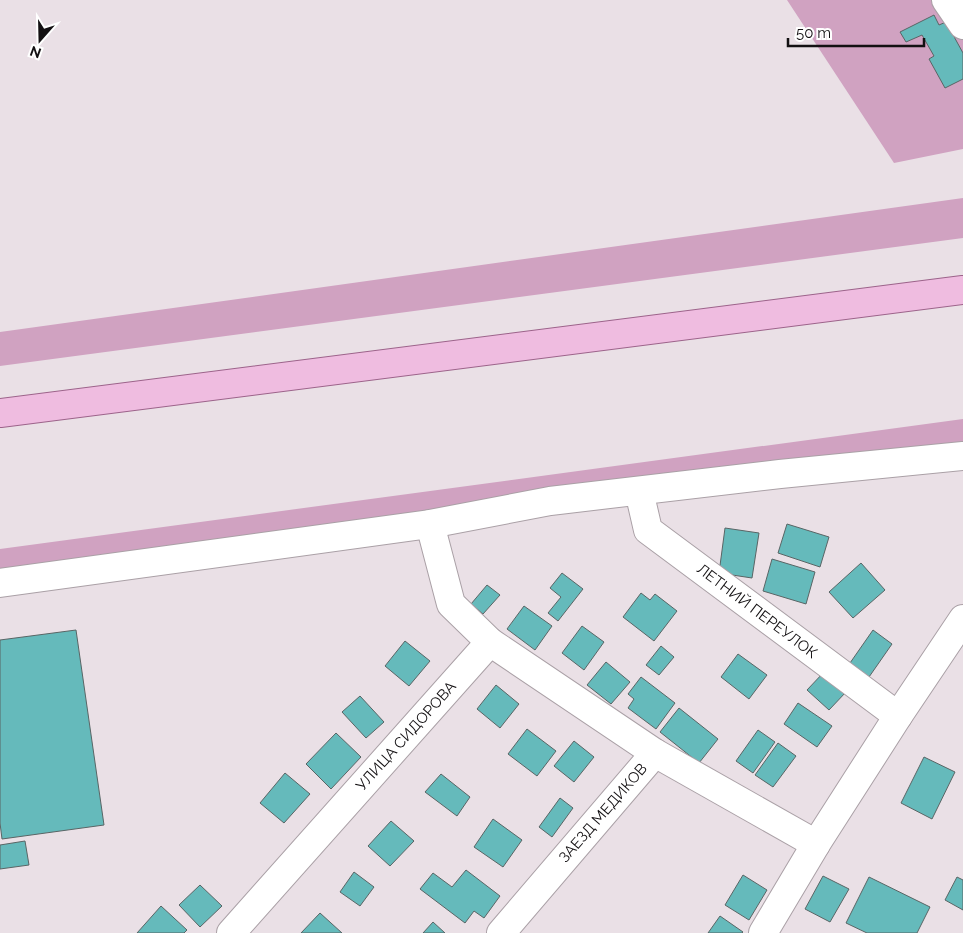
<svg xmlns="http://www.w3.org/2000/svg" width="963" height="933" font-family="Raleway,sans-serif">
<rect width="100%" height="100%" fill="#eae0e6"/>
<g fill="#d0a2c1">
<path d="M787,0H963V149L894,163Z"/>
<path d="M963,198V238L0,366V332Z"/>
<path d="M963,419V450L0,576V549Z"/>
</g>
<g fill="#65babb" stroke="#596565">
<path d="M934,15L939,25L946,22L963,53V79L945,88L929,59L934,56L922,35L906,42L900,32Z"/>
<path d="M787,524L829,537L820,567L778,553Z"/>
<path d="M725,528L759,533L752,578L719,573Z"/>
<path d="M772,559L815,572L806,604L763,591Z"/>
<path d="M861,563L885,590L853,618L829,592Z"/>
<path d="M562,573L583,589L558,621L548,613L561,597L550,588Z"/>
<path d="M487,585L500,595L483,614L471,604Z"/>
<path d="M641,593L650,600L655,594L677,611L654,641L623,617Z"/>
<path d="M524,606L552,626L535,650L507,629Z"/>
<path d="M582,626L604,642L584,670L562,653Z"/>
<path d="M76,630L104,825L2,839L0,823V640Z"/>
<path d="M873,630L892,644L869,677L850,663Z"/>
<path d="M405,641L430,661L409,686L385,666Z"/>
<path d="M661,646L674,657L659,675L646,665Z"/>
<path d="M738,654L767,675L749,699L721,677Z"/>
<path d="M606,662L630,682L611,704L587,685Z"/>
<path d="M824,672L846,692L829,710L807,690Z"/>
<path d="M641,677L675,703L656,729L628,708L634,699L628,694Z"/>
<path d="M496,685L519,704L500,728L477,709Z"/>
<path d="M360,696L384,722L366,738L342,712Z"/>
<path d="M798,703L832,726L817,747L784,724Z"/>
<path d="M679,708L718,739L699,763L660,732Z"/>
<path d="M527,729L556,751L537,776L508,754Z"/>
<path d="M758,730L775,742L753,773L736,761Z"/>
<path d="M336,733L361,757L331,789L306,764Z"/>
<path d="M574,741L594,757L574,782L554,766Z"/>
<path d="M778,743L796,756L773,787L755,775Z"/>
<path d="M924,757L955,772L932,819L901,803Z"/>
<path d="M285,773L310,794L284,823L260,803Z"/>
<path d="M441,774L470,797L457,816L425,792Z"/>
<path d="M560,798L573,808L552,837L539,827Z"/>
<path d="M493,819L522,840L503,867L474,847Z"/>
<path d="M391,821L414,841L390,866L368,846Z"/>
<path d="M25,841L29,865L0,869V845Z"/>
<path d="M466,870L500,896L484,918L474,911L465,923L420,889L433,873L452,887Z"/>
<path d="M354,872L374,887L360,906L340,892Z"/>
<path d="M743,875L767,890L749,920L725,905Z"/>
<path d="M823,876L849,889L830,922L805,909Z"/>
<path d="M869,877L930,907L917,933H867L846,923Z"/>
<path d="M957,877L963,880V910L945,900Z"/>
<path d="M200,885L222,906L200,927L179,905Z"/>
<path d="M161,906L187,930L184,933H137Z"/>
<path d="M320,913L342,933H301Z"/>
<path d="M720,916L743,932L742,933H708Z"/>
<path d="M433,922L445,933H423Z"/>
</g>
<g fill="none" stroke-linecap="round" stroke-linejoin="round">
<defs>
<g id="minor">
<path d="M946,0L963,25"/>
<path d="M639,491L648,530L898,716"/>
<path d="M0,583L430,524L550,501L780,474L963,456"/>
<path d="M490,642L655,753L501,933"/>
<path d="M655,753L816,844"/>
<path d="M231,933L490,642L451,604L430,524"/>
<path d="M763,933L816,844L898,716L963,619"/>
</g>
<path id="major" d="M0,413L963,290"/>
</defs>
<use href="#minor" stroke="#aaa0a6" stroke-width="30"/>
<use href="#major" stroke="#9c638a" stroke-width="30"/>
<use href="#minor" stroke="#fff" stroke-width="28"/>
<use href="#major" stroke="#efbce0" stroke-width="28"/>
</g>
<g text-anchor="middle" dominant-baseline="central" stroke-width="5" stroke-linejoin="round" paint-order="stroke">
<g font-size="15" fill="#131012" stroke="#fff">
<text transform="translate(757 611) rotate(37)">ЛЕТНИЙ ПЕРЕУЛОК</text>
<text transform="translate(406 736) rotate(-48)">УЛИЦА СИДОРОВА</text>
<text transform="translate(603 813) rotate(-49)">ЗАЕЗД МЕДИКОВ</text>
</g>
</g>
<g transform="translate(40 40) rotate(200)" stroke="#ffffff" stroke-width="4" paint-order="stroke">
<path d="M0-4L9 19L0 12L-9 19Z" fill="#131012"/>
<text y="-8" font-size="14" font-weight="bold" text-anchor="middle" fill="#131012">N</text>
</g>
<path d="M788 38v8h136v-8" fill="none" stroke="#131012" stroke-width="2.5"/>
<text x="796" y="38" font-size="15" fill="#131012" stroke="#ffffff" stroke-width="4" paint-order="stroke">50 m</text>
</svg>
